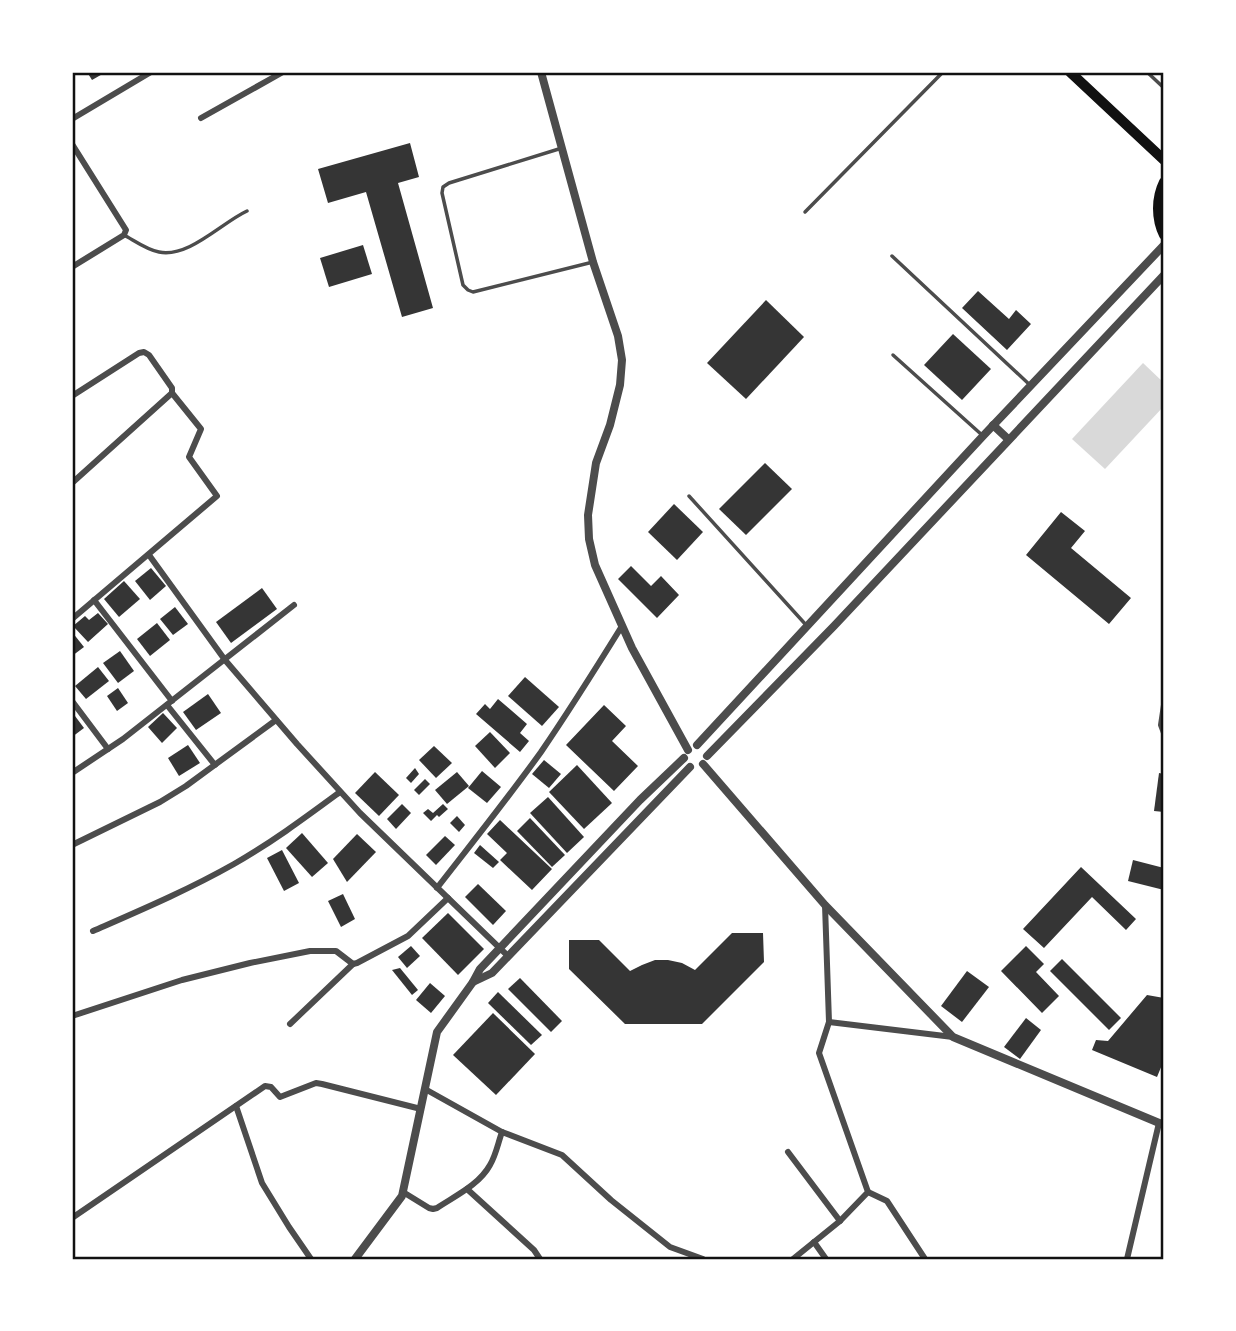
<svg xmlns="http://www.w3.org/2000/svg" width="1236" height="1331" font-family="Raleway,sans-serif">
<rect width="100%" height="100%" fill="#fff"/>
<path fill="#d9d9d9" d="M1143,363L1164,383V406L1105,469L1072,439Z"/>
<g fill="#353535">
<path d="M87,72H106L92,80Z"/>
<path d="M410,143L419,177L398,183L433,308L402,317L366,192L328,203L318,169Z"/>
<path d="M363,245L372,274L329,287L320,258Z"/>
<path d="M978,291L1009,319L1016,310L1031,324L1007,350L962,308Z"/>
<path d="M766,300L804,337L746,399L707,363Z"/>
<path d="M953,334L991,369L962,400L924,365Z"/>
<path d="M765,463L792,489L746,535L719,509Z"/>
<path d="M674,504L703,532L677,560L648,532Z"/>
<path d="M1061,512L1085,531L1071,548L1131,598L1109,624L1026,555Z"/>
<path d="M631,566L651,586L661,576L679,595L657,618L618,579Z"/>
<path d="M151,568L166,586L150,600L135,581Z"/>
<path d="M124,581L140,599L119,617L104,599Z"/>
<path d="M262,588L277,609L231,643L216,622Z"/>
<path d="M175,607L188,624L173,635L160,619Z"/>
<path d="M98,613L108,624L88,642L73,626L85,616L89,620Z"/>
<path d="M157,623L170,640L150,656L137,639Z"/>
<path d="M72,632L84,647L72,656Z"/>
<path d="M120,651L134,671L118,683L103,663Z"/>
<path d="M98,667L109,681L86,699L75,686Z"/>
<path d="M525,677L559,707L542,726L508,696Z"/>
<path d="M118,688L128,703L117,711L107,696Z"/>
<path d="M208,694L221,713L196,730L183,712Z"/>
<path d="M498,699L527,724L520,733L529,741L520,752L476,714L485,704L490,709Z"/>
<path d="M604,705L626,726L612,741L638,766L614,791L566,745Z"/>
<path d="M72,712L84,728L72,737Z"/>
<path d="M163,713L177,728L162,743L148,727Z"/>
<path d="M490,732L510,753L495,768L475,746Z"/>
<path d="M188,745L200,763L179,776L168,758Z"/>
<path d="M434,746L452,763L436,778L419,760Z"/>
<path d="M544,760L561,774L549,788L532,774Z"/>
<path d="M577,765L612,803L584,829L549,792Z"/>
<path d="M415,768L419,774L411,783L406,778Z"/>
<path d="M482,771L501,787L487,803L468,788Z"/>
<path d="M375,772L399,795L379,816L355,793Z"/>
<path d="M457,772L469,786L447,804L435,790Z"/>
<path d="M1159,773L1164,774V812L1154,811Z"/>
<path d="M425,779L430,784L419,795L414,790Z"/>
<path d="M548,797L584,837L567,853L530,813Z"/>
<path d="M402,804L411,813L396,829L387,819Z"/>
<path d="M443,804L448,809L439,817L437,815L431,821L423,813L428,809L433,813Z"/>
<path d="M457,816L465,825L459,832L450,823Z"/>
<path d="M530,818L565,855L552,867L517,831Z"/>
<path d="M500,820L552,869L532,890L500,860L507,853L487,834Z"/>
<path d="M302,833L328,863L312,877L286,848Z"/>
<path d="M357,834L376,852L347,882L333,859Z"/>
<path d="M445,836L455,845L436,865L426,855Z"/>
<path d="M480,845L499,862L493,868L474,853Z"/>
<path d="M282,850L299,883L284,891L267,858Z"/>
<path d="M1133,860L1164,868V890L1128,881Z"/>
<path d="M1081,867L1136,919L1126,930L1092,897L1044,948L1023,929Z"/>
<path d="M478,884L506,911L493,925L465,897Z"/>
<path d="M343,894L355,919L341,927L328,901Z"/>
<path d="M448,913L484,949L458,975L422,938Z"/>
<path d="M732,933H763L764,962L702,1024H625L569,969V940H599L630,971L642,965L655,960H668L682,963L695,970Z"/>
<path d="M411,946L420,956L407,968L398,957Z"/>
<path d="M1026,946L1044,964L1036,972L1059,996L1042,1013L1001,971Z"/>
<path d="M1062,959L1121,1018L1109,1030L1050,971Z"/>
<path d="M400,968L418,990L412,995L392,970Z"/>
<path d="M967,971L989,987L962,1022L941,1006Z"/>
<path d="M520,978L562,1021L551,1032L508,989Z"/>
<path d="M430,983L445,996L431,1013L416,1000Z"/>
<path d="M498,992L542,1035L531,1045L488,1003Z"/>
<path d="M1147,995L1164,998V1060L1157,1077L1092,1050L1096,1040L1108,1041Z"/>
<path d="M493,1013L535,1054L496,1095L453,1055Z"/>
<path d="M1026,1018L1041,1030L1020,1059L1004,1047Z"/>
</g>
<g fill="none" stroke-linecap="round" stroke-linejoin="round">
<g stroke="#4c4c4c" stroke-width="3.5">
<path d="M1147,72L1164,88"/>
<path d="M562,148L449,183L443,187L442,193L463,285L468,290L473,292L593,262"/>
<path d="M805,212L943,72"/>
<path d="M124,235C135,241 147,250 159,252C189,258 221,223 247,211"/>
<path d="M892,256L1031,386"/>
<path d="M893,355L982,435"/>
<path d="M689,496L807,626"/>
</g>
<g stroke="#4c4c4c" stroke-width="6">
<path d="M201,118L283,72"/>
<path d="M72,119L151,72"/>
<path d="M72,144L126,230L124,235L72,267"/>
<path d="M72,396L139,353L144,352L149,355L172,388V393L72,483"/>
<path d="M149,555L225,660L297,744L360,813L508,956"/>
<path d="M94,600L172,701"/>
<path d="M72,619L217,496L189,457L201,429L172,393"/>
<path d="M72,701L108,749"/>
<path d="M167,705L215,765"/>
<path d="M1164,705L1161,725L1164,733"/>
<path d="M72,773L123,739L294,605"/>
<path d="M72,845L160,802L186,786L276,720"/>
<path d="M437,888C472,843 508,798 541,752C569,711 596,668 622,626"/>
<path d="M93,931C141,910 188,890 234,864C271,843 306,817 340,792"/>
<path d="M72,1016L182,980L250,963L310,951H336L353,964L357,963L408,936L448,898"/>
<path d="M829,1022L953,1037"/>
<path d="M290,1024L353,964"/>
<path d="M425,1089L502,1132L562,1155L611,1200L670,1247L703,1259"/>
<path d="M236,1106L262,1183L289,1227L311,1259"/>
<path d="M788,1152L840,1221"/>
<path d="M467,1189L534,1250L540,1259"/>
<path d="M403,1192L429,1208L433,1209L437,1208C455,1196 479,1185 490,1165C496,1155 498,1143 502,1132"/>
<path d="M868,1192L887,1201L925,1259"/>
<path d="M72,1218L265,1086L271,1087L280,1097L316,1083L322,1084L421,1109"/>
<path d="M814,1242L826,1259"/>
<path d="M793,1259L840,1221L868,1192L819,1053L829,1022L825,905"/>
<path d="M1127,1259L1159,1123"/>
</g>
<g stroke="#4c4c4c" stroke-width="8">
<path d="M541,72L593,262L618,336L622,360L620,385L610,425L596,463L588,515L589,539L595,565L632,648L688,750"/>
<path d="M993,425L1008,439"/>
<path d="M697,745L983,436L1164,245"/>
<path d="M707,756L834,626L1164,275"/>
<path d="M703,764L825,905L953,1037L1164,1125"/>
<path d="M473,982L492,973L690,767"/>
<path d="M355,1259L402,1196L437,1032L473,982L480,969L640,800L684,758"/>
</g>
<g stroke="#111" stroke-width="10">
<path d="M1070,72L1164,160"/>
<path d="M1164,182C1156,198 1156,219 1164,235"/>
</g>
</g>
<rect width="1236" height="1331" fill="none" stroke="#ffffff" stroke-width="147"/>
<rect x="74" y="74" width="1088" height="1184" fill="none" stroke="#111" stroke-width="2.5"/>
</svg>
